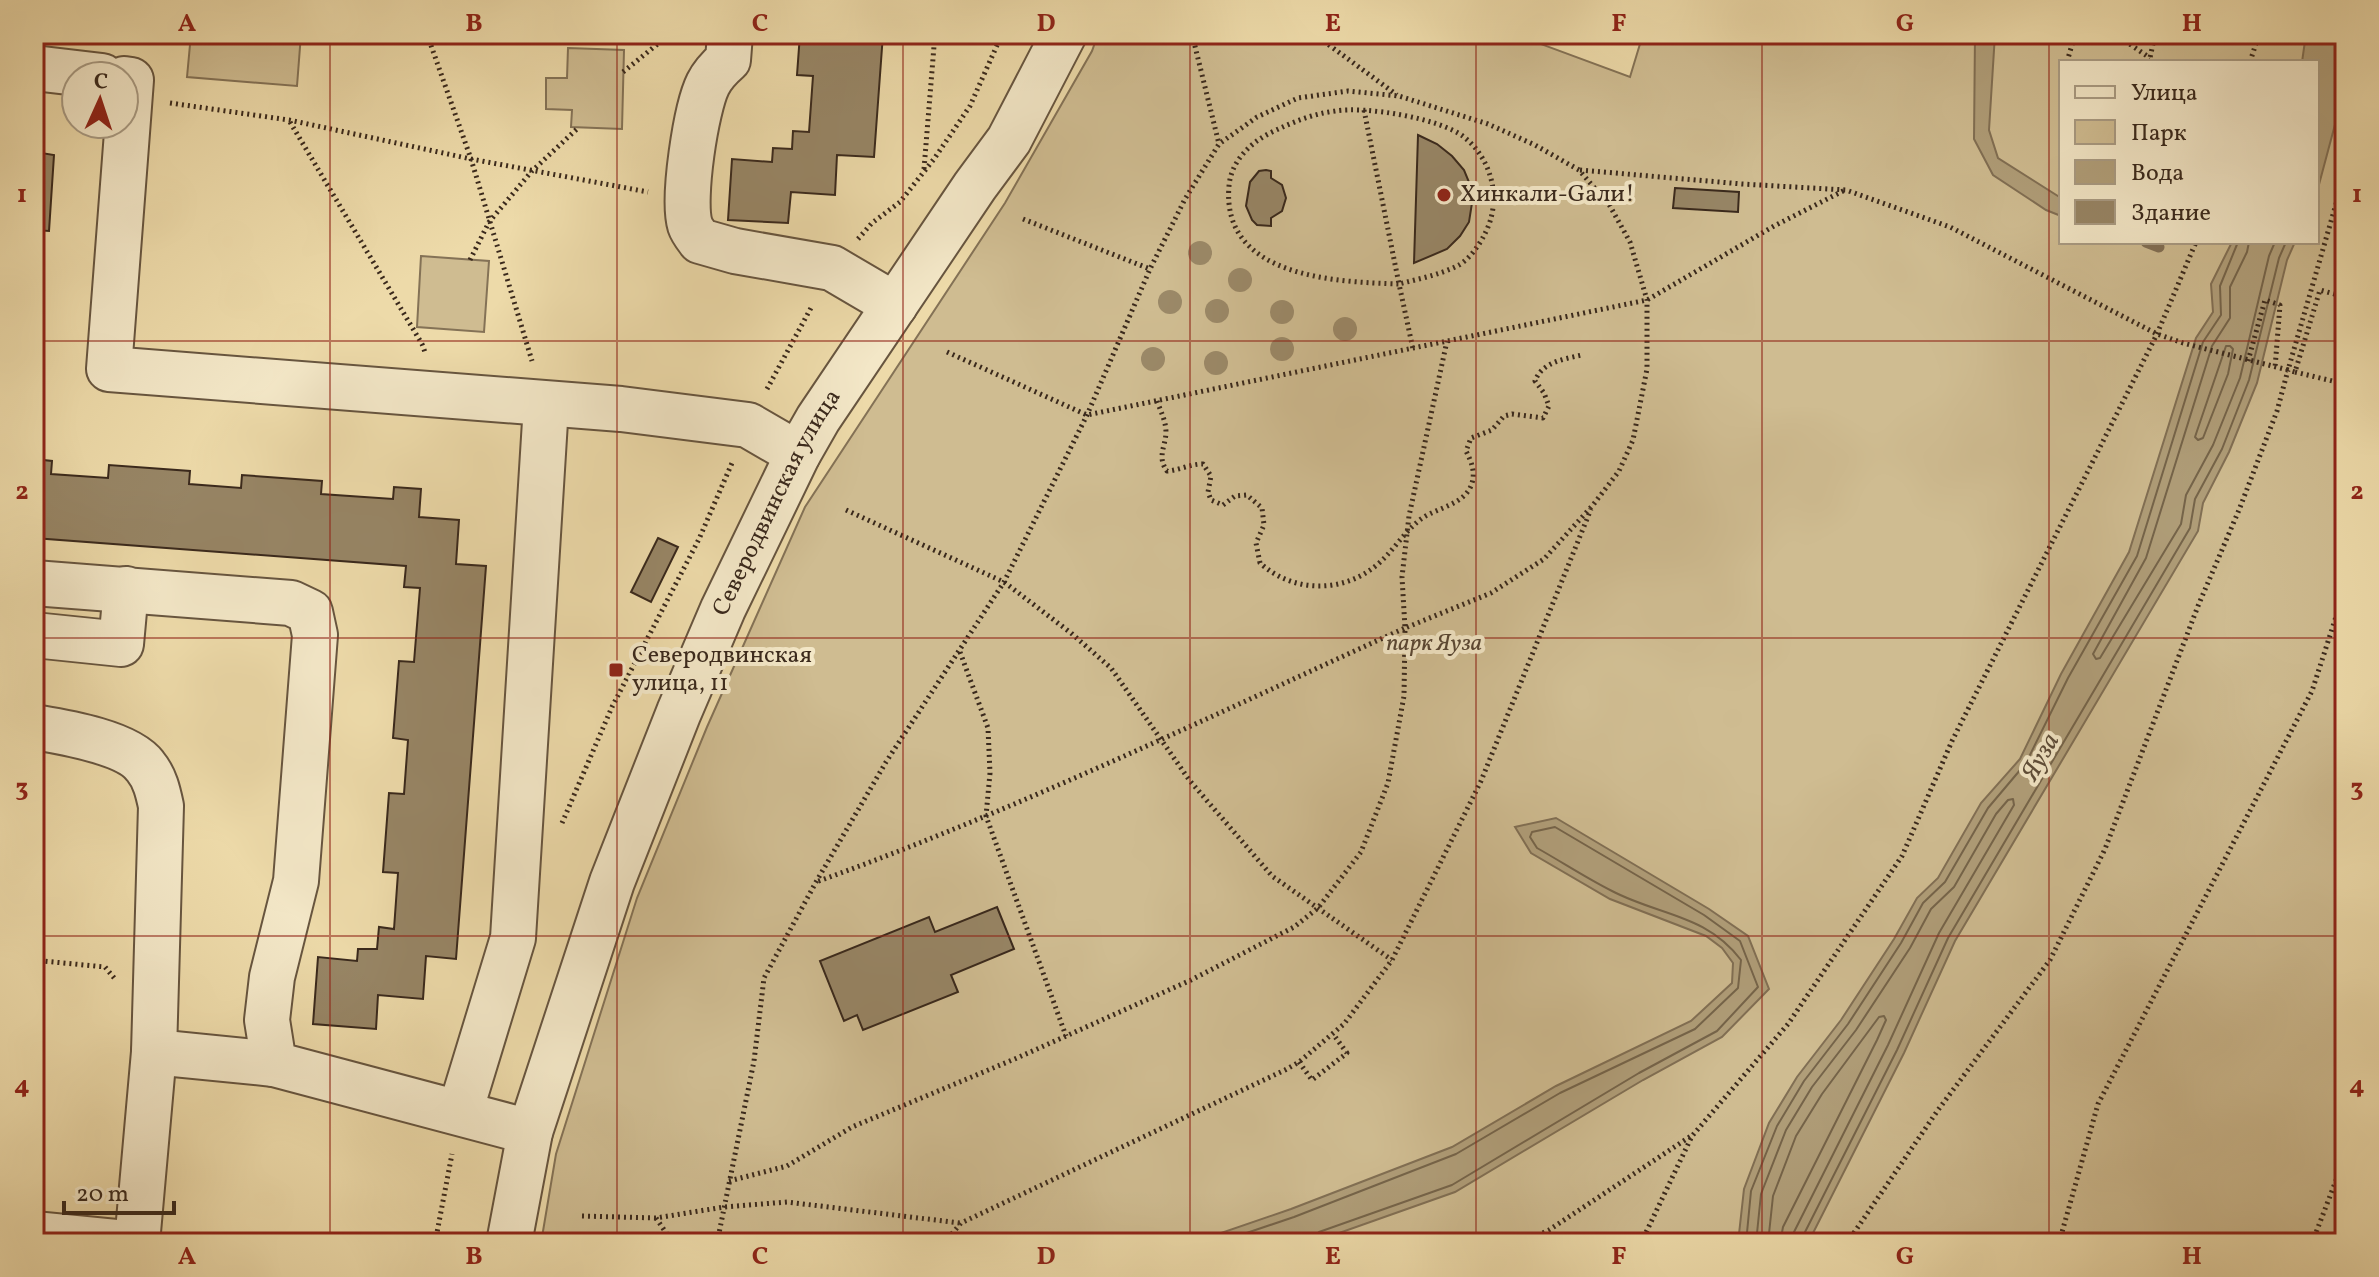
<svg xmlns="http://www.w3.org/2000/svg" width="2379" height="1277" font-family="Vollkorn,serif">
<rect width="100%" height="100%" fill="#eddaa9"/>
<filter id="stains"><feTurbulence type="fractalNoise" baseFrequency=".0025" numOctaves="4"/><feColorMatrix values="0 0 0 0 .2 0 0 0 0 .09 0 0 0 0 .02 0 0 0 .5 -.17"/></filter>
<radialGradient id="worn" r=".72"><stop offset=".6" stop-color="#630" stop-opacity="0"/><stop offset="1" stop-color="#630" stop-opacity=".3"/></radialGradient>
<g fill="#cfbc91" stroke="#847256" stroke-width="2" fill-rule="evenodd">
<path d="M191,34L256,39V34H301L297,86L187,77Z"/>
<path d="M1098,34H1514L1630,77L1643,34H2345V1243H541L556,1154L637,898L707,727L805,507L1005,203L1092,51ZM2061,62H2317V242H2061Z"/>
<path d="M568,48L624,50L622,129L571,127L572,110L546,109V78H567Z"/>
<path d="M421,256L489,261L484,332L417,327Z"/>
</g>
<g fill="#b09e79" stroke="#816f54" stroke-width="2">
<path d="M1975,34H1995L1989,130L1998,158L2061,198V216L2046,210L1993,175L1974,139Z"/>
<path d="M2306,34H2345V87L2317,192V62H2302Z"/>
<path d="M2232,242H2295L2287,260L2257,383L2229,452L2203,503L2198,531L1955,941L1904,1053L1808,1243H1738L1744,1189L1769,1123L1797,1077L1841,1020L1894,939L1917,898L1938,878L1981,803L2020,759L2061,674L2129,552L2196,338L2213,312L2211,284Z"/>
<path d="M1556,818L1709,909L1748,936L1769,989L1722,1037L1643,1080L1455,1192L1311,1243H1192L1291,1209L1452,1147L1556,1086L1691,1021L1732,983L1733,963L1722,948L1706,936L1610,899L1531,853L1515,827Z"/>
</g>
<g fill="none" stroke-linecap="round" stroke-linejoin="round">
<g stroke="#75644a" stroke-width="2">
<path d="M2249,242L2247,252L2230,287V318L2212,346L2146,558L2093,654L2096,659L2100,658L2181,524L2186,495L2213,445L2240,378L2269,256L2275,242"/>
<path d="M2226,346H2230L2233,349L2228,374L2203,438L2198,440L2195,437L2197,431Z"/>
<path d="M1217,1243L1294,1217L1456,1154L1560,1093L1695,1029L1738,988L1741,960C1706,914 1660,916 1612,891C1586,878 1562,862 1537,848L1530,837L1532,832L1555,827L1704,915L1740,941L1758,987L1717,1031L1639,1073L1452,1185L1319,1232L1314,1236L1313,1243"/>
<path d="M1746,1243L1751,1191L1777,1126L1804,1081L1848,1024L1901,943L1923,903L1945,882L1988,808L2026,763L2068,678L2137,556L2203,342L2221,315L2220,286L2238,242"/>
<path d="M1756,1243L1761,1194L1786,1130L1812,1087L1856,1030L1910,948L1931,909L1954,887L1996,814L2008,800L2013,799L2014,805L1939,933L1888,1045L1794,1232L1792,1243"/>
<path d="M1768,1243L1773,1196L1796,1136L1822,1094L1879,1017L1884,1016L1886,1020L1877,1040L1783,1227L1780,1243"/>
<path d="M1802,1243L1803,1236L1897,1050L1948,938L2190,528L2195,499L2222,449L2249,380L2279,258L2286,242"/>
</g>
<path stroke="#816f54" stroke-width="11" d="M2146,242L2159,247"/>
</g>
<g fill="#978565" stroke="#3a291c" stroke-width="2">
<path d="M883,34L874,157L837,155L835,195L791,192L788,223L728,220L732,159L772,162L773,148L792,149L793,131L809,132L813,76L797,75L800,34Z"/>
<path d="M34,135L42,136L41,153L54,155L49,231L35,230L34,245Z"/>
<path d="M1418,135L1437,144L1452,156L1464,170L1471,187L1472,203L1469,222L1460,236L1447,249L1414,263Z"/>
<path d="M1266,170L1271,171V178L1282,185L1286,198L1282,211L1271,218V226L1257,225L1252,220L1246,206L1250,182L1259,171Z"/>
<path d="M1675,188L1739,192L1738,212L1673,208Z"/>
<path d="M34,290L44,291L38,365L34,364Z"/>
<path d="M34,459L52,461L51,474L108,478L109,465L190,471L189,484L241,488L242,475L322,481L321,494L393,499L394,487L421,489L419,517L459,520L456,564L486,566L456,959L426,956L423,999L378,995L376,1029L313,1024L318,957L357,961L358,949H377L379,927L394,929L398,873L383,872L389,793L404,794L408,740L393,738L399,661L414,662L420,588L404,587L406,566L34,538Z"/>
<path d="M658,538L678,547L651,602L631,592Z"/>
<path d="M997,907L1014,949L951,975L958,992L863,1030L857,1015L844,1021L820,961L929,917L935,932Z"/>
</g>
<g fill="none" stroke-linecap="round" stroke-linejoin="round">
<defs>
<g id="minor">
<path d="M730,34L728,60C720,67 713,74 708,84C696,108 682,199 690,225C692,231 697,237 700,241L735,251L832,268L895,305"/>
<path d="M34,68L102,76"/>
<path d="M124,79L131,80L109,369L621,409L748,425L798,454"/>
<path d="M34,583L291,603L310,612L315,635L296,881L272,977L267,1020L274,1064L530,1132"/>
<path d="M34,635L121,644L126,589"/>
<path d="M34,727C63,732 127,742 145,766C155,778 158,792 161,806L154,1052L137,1243"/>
<path d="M154,1052L274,1064"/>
<path d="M460,1112L513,938L546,405"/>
<path d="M34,1234L126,1243"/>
<path id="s1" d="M509,1243L530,1132L612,882L679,712L723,609L798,454L818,419L975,186L1009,140L1064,34"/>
</g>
</defs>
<use href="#minor" stroke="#67553f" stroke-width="48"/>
<g stroke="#3a291c" stroke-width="5" stroke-dasharray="2 4" stroke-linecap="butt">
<path d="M427,34L471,159L532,361"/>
<path d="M1192,34L1219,144"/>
<path d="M1314,34L1397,95"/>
<path d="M2045,34H2048"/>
<path d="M2115,34L2150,58"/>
<path d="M256,39V34"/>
<path d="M2067,62L2075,34"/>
<path d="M2147,62L2150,58L2155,34"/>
<path d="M2250,62L2259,34"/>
<path d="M623,72L670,34"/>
<path d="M170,103L289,120L471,159L648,192"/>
<path d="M1364,110L1399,284C1418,279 1439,275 1457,266C1472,259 1487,234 1491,218C1499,189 1488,156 1464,137C1440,118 1365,106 1335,111C1312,114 1293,122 1272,132C1251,142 1231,161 1229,186C1221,277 1334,282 1399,284L1413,349"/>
<path d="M290,122L422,344L426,355"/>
<path d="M924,169L935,34"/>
<path d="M1580,170L1742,184L1846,190L1950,227L2157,334L2183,343L2288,370L2345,173"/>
<path d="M1023,219L1150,269"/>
<path d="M858,239L872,223L900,202L934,159L970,106L1002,34"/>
<path d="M470,260L489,222L532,171L579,127"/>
<path d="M947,352L1087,415L1647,300L1774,226L1845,190"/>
<path d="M2248,361L2265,300L2280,305L2275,368"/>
<path d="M2295,372L2345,384"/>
<path d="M767,389L812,306"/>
<path d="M1157,401C1161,412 1166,421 1166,433C1165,448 1157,457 1167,471C1180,470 1190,464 1203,464L1211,476L1208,492L1211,500L1223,505L1235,496L1247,495L1262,508L1264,525L1256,543L1260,563C1293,593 1343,594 1378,564C1394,550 1404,532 1421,519C1436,508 1463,505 1471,486C1476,473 1472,463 1466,451L1471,438L1492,430L1504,416L1512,414L1543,418L1549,406L1544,393L1535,381C1542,362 1564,359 1582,355"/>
<path d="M846,510L1004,582L1071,633L1111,668L1190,781L1272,876L1392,960"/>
<path d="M960,652L988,728L990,773L986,816L1066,1036"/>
<path d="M562,823L612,707L699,539L732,463"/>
<path d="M34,964L43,961L105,967L115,979"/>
<path d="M1299,1062L1312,1080L1347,1053L1333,1034"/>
<path d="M729,1181L787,1166L852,1127L1017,1058L1191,980L1294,927L1318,908L1361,852L1388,783L1404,696L1405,628C1211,716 1017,810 816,882"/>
<path d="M582,1216L656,1218L724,1207L787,1202L960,1223"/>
<path d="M656,1218L673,1243"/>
<path d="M435,1243L452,1154"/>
<path d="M717,1243L754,1061L764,978L816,882L886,762L1004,582L1087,415L1150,269L1185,199L1219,144L1257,117L1298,98L1348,91L1399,96L1488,124L1535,145L1579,170L1610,206L1630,242L1647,300V369L1633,440L1619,471L1593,505L1544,559L1491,593L1405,628L1402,577L1409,516L1447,341"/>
<path d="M944,1243L961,1223L1285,1070L1299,1062L1344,1024L1392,960L1481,781L1591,509"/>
<path d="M1521,1243L1549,1230L1691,1136"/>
<path d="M1641,1243L1692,1136L1788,1024L1902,856L1952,741L2157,334L2196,242"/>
<path d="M1847,1243L1938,1110L2050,960L2105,849L2198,606L2239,510L2277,411L2288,370L2295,372L2320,290L2345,297"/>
<path d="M2059,1243L2098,1104L2312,691L2345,589"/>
<path d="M2312,1243L2345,1157"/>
</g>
<use href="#minor" stroke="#f3e7c7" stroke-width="44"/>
</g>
<g fill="#9b8968">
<circle cx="1200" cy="253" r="12"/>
<circle cx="1240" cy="280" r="12"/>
<circle cx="1170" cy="302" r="12"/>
<circle cx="1217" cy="311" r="12"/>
<circle cx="1282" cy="312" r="12"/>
<circle cx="1345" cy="329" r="12"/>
<circle cx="1282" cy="349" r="12"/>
<circle cx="1153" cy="359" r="12"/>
<circle cx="1216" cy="363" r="12"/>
</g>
<path fill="none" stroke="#8f2418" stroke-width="2" stroke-opacity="0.55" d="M330,34V1243M617,34V1243M903,34V1243M1190,34V1243M1476,34V1243M1762,34V1243M2049,34V1243M34,341H2345M34,638H2345M34,936H2345"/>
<g fill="#8f2418" stroke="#f3e7c7" stroke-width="3">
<circle cx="1444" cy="195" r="8"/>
<rect x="608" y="662" width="16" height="16" rx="4"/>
</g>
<g text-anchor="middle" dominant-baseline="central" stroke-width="8" stroke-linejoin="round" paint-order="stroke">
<g font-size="24" fill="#3a291c" stroke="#f3e7c7" text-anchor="start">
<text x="1460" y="195">Хинкали-Gали!</text>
<text x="632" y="656">Северодвинская<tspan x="632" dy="28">улица, 11</tspan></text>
</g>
<g font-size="24" fill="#3a291c" stroke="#f3e7c7">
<text stroke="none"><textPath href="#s1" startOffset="790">Северодвинская улица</textPath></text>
</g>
<g font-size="24" font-style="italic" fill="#584633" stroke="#f3e7c7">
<text x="1434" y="644">парк Яуза</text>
</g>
<g font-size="26" font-style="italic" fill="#5d4c38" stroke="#f3e7c7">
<text transform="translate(2041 757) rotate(-60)">Яуза</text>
</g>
</g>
<rect width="2379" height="1277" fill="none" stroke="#eddaa9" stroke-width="88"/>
<rect x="2059" y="60" width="260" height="184" fill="#f3e7c7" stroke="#a99b83" stroke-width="2"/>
<rect x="2075" y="86" width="40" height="12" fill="#f3e7c7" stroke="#a99b83" stroke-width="2"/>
<text x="2131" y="100" font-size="24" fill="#3a291c">Улица</text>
<rect x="2075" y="120" width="40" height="24" fill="#cfbc91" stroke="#a99b83" stroke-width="2"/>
<text x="2131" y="140" font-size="24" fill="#3a291c">Парк</text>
<rect x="2075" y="160" width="40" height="24" fill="#b09e79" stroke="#a99b83" stroke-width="2"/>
<text x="2131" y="180" font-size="24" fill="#3a291c">Вода</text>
<rect x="2075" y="200" width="40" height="24" fill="#978565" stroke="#a99b83" stroke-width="2"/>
<text x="2131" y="220" font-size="24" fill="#3a291c">Здание</text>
<g transform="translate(100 100) rotate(3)"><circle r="38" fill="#f3e7c7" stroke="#a99b83" stroke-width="2"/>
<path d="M0-6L14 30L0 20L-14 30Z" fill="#8f2418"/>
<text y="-12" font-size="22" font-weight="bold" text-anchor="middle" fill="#3a291c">С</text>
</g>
<path d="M64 1201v12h110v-12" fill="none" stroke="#3a291c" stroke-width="4"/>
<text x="76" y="1201" font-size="24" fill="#3a291c" stroke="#f3e7c7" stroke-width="6" paint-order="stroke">20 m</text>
<rect x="44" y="44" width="2291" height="1189" fill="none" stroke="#8f2418" stroke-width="3"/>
<g font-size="26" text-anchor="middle" font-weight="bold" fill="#8f2418">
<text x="187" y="31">A</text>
<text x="474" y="31">B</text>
<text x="760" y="31">C</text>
<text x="1046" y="31">D</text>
<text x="1333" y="31">E</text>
<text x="1619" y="31">F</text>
<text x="1905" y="31">G</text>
<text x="2192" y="31">H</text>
<text x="22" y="202">1</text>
<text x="2357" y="202">1</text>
<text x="22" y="499">2</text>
<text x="2357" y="499">2</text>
<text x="22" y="796">3</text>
<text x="2357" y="796">3</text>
<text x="22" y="1093">4</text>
<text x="2357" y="1093">4</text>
<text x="187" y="1264">A</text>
<text x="474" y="1264">B</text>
<text x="760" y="1264">C</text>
<text x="1046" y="1264">D</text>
<text x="1333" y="1264">E</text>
<text x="1619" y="1264">F</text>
<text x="1905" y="1264">G</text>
<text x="2192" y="1264">H</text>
</g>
<rect width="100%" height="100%" filter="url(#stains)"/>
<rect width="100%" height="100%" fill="url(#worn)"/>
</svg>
